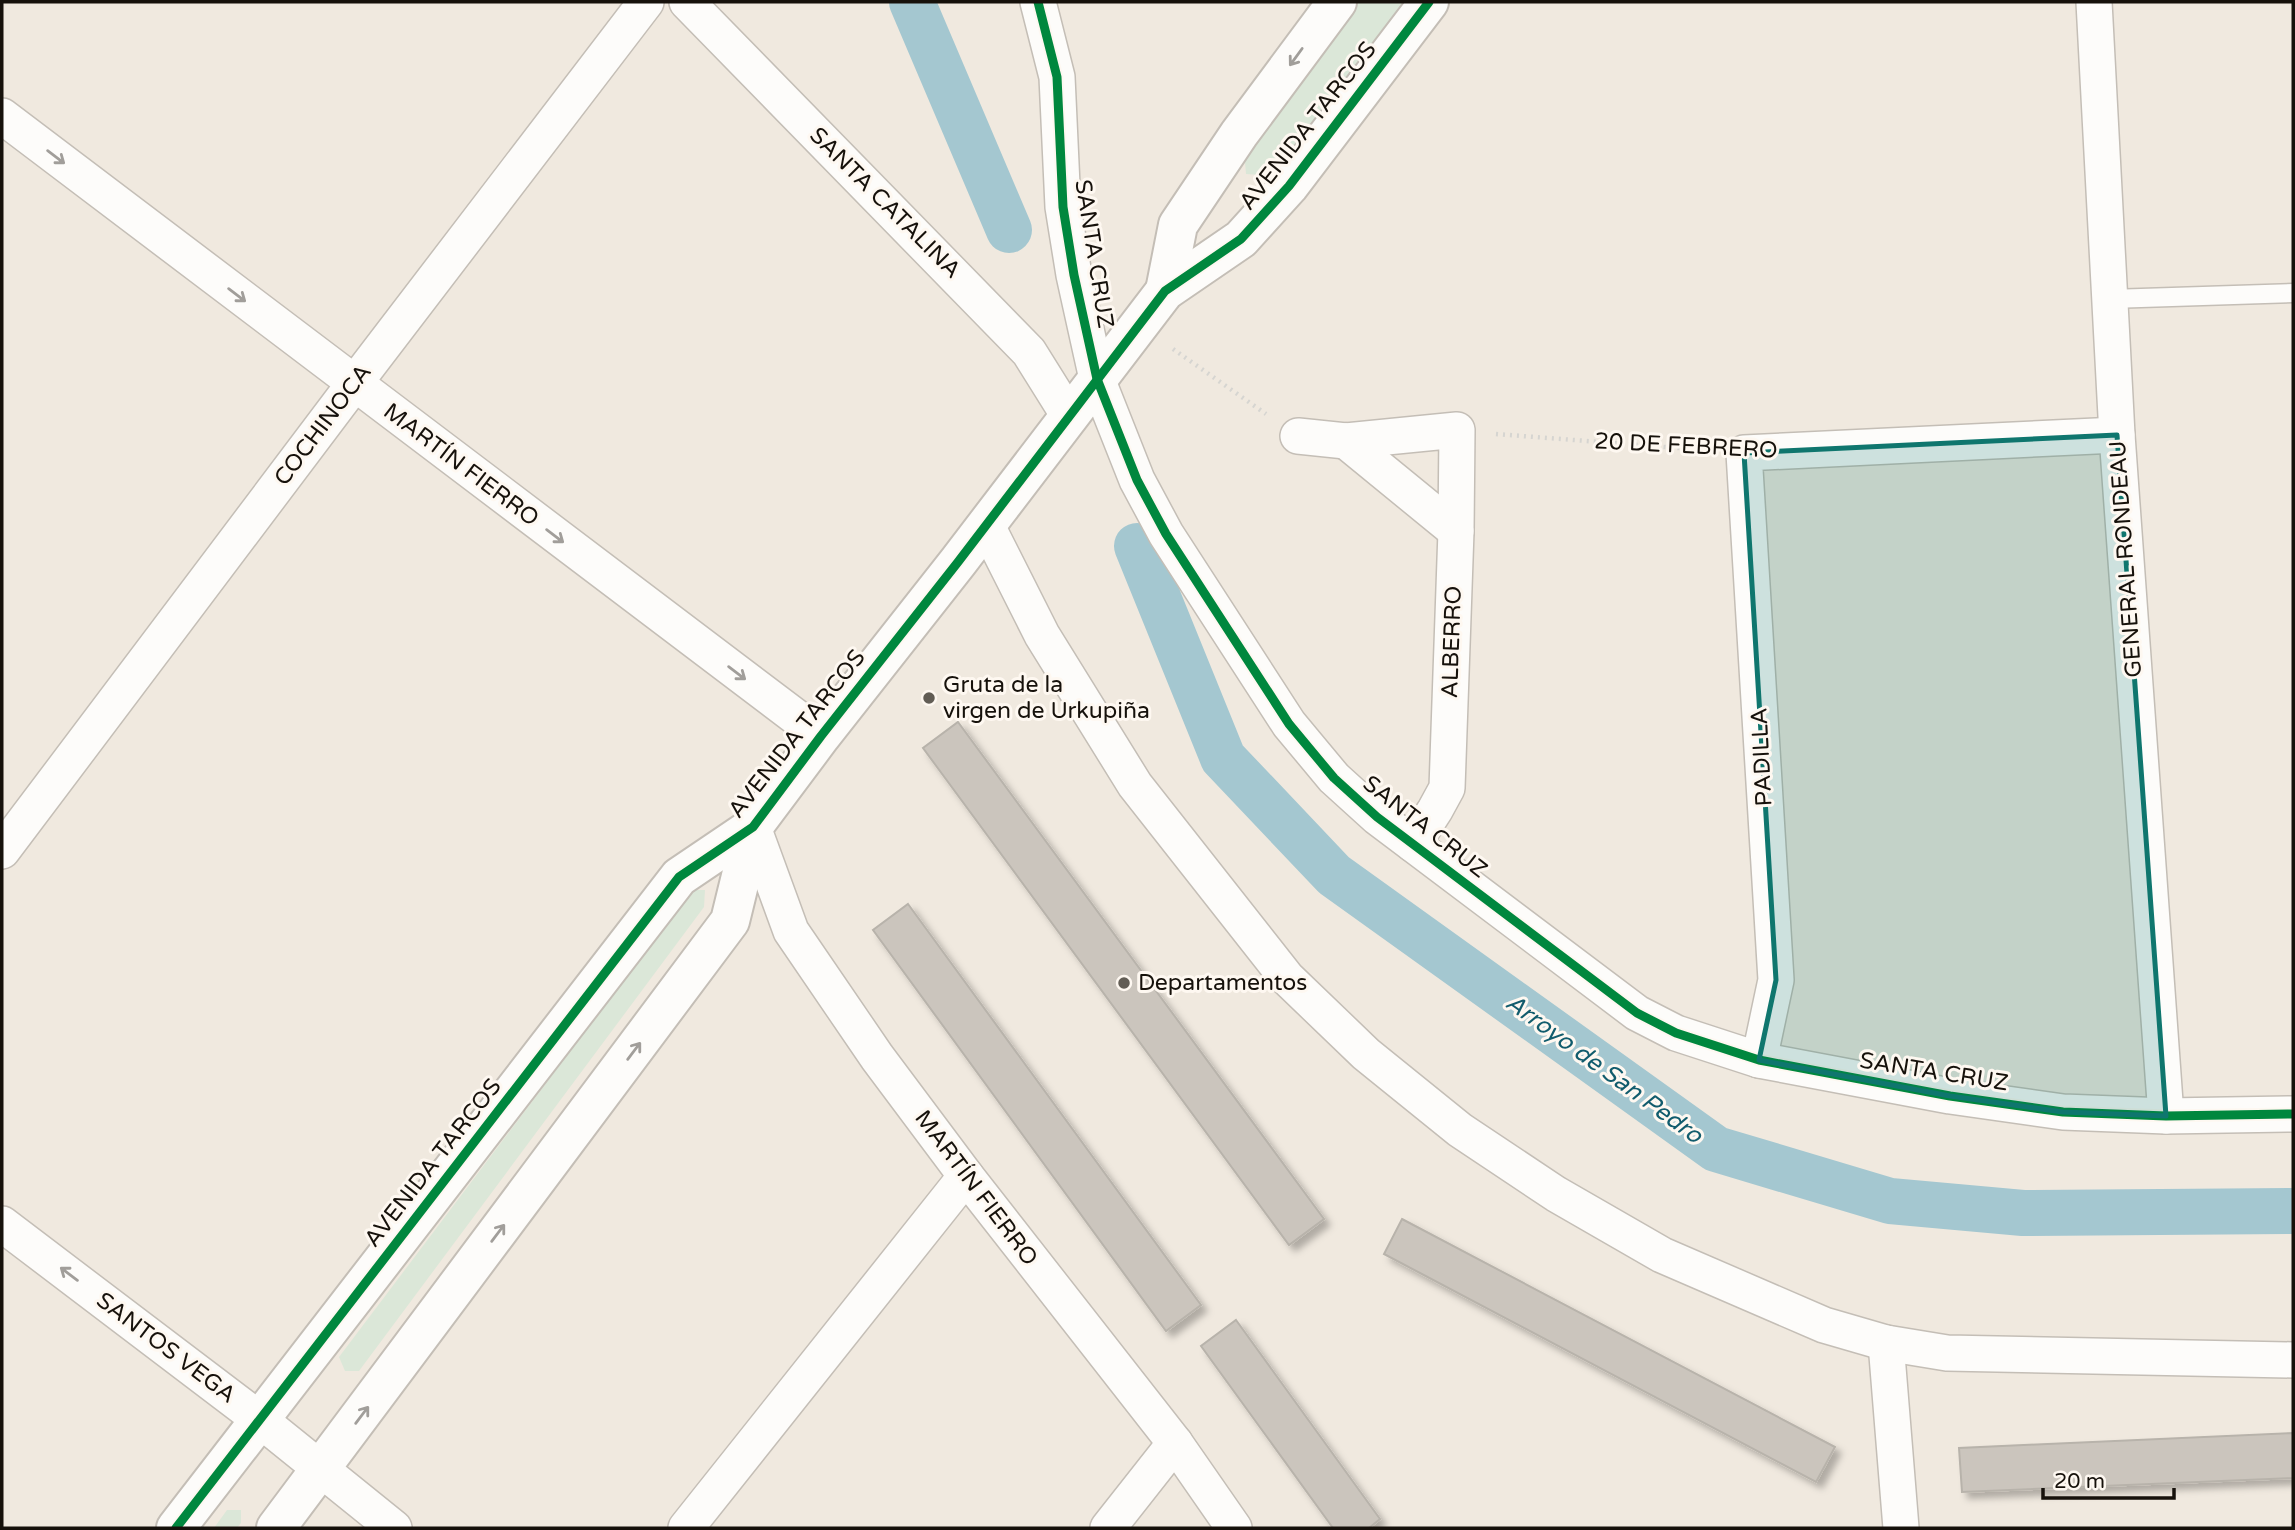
<svg xmlns="http://www.w3.org/2000/svg" width="2295" height="1530" font-family="'Varela Round',sans-serif">
<defs>
<filter id="shadow"><feDropShadow dx="6" dy="6" stdDeviation="3.5" flood-color="#0004"/></filter>
</defs>
<rect width="100%" height="100%" fill="#f0e9df"/>
<g fill="#dbe7d8">
<path d="M1357,2H1410L1278,176L1246,174L1244,150Z"/>
<path d="M692,890H705L704,907L359,1371H345L339,1357Z"/>
<path d="M227,1510H241V1523L237,1528H214Z"/>
</g>
<g fill="none" stroke-linecap="round" stroke-linejoin="round">
<g stroke="#a4c7d0" stroke-width="46">
<path d="M912,2L1009,230"/>
<path d="M1137,546L1223,758L1334,875L1716,1149L1890,1201L2023,1213L2293,1211"/>
</g>
</g>
<g fill="#cbc5bd" stroke="#b8b3ab" stroke-width="2" filter="url(#shadow)">
<path d="M958,722L1324,1219L1289,1245L923,748Z"/>
<path d="M908,904L1201,1305L1166,1331L873,930Z"/>
<path d="M1402,1219L1835,1447L1816,1482L1384,1254Z"/>
<path d="M1236,1320L1380,1519L1369,1528H1333L1201,1346Z"/>
<path d="M2293,1433V1478L1962,1492L1959,1448Z"/>
</g>
<g fill="none" stroke-linecap="round" stroke-linejoin="round">
<defs>
<path id="lane" d="M2110,299L2293,293"/>
<g id="street">
<path d="M687,2L1029,352L1069,416"/>
<path d="M1038,2L1057,77L1063,207L1074,275L1097,379L1137,480L1166,534L1289,724L1334,778L1377,817L1637,1013L1676,1033L1759,1060L1950,1096L2063,1112L2166,1116L2293,1114"/>
<path d="M2094,2L2117,435L2166,1116"/>
<path d="M2,116L821,736"/>
<path d="M1298,436L1346,441L1457,430L1456,531L1447,788L1435,810L1413,844"/>
<path d="M1346,441L1456,531"/>
<path d="M986,524L1042,635L1135,785L1287,978L1366,1054L1460,1130L1556,1194L1662,1255L1824,1325L1886,1343L1947,1353L2293,1360"/>
<path d="M753,827L791,931L877,1057L966,1176L1175,1443L1234,1528"/>
<path d="M2,851L354,384L646,2"/>
<path d="M1759,1060L1776,980L1744,453L2117,435"/>
<path d="M2,1224L259,1419L394,1528"/>
<path d="M1886,1343L1901,1528"/>
<path d="M686,1528L966,1176"/>
<path d="M1108,1528L1175,1443"/>
</g>
<g id="secondary">
<path d="M1165,291L1178,225L1239,134L1337,2"/>
<path d="M176,1528L679,877L753,827L821,736L958,562L1165,291L1241,239L1289,186L1429,2"/>
<path d="M276,1528L730,921L753,827"/>
</g>
</defs>
<use href="#lane" stroke="#c4beb6" stroke-width="21"/>
<use href="#street" stroke="#c4beb6" stroke-width="38"/>
<use href="#secondary" stroke="#c4beb6" stroke-width="42"/>
<g stroke="#d6d5d1" stroke-width="4.5" stroke-dasharray="2 5" stroke-linecap="butt">
<path d="M1173,349L1266,414"/>
<path d="M1496,434L1704,450"/>
</g>
<use href="#lane" stroke="#fdfcfa" stroke-width="18"/>
<use href="#street" stroke="#fdfcfa" stroke-width="35"/>
<use href="#secondary" stroke="#fdfcfa" stroke-width="38"/>
<defs>
<g id="cycleway">
<path d="M1038,2L1057,77L1063,207L1074,275L1097,379L1137,480L1166,534L1289,724L1334,778L1377,817L1637,1013L1676,1033L1759,1060L1950,1096L2063,1112L2166,1116L2293,1114"/>
<path d="M176,1528L679,877L753,827L821,736L958,562L1165,291L1241,239L1289,186L1429,2"/>
</g>
</defs>
<use href="#cycleway" stroke="#fef8f1" stroke-width="13"/>
<use href="#cycleway" stroke="#00873e" stroke-width="9"/>
</g>
<defs><path id="oneway-shaft" d="M-6 0H5M1.5-3L5.5 0L1.5 3" fill="none" stroke-width="1.6" stroke-linecap="round" stroke-linejoin="round" transform="scale(1.75)"/></defs>
<g stroke="#a19e9a">
<use href="#oneway-shaft" transform="translate(1296 57) rotate(126)"/>
<use href="#oneway-shaft" transform="translate(56 157) rotate(37)"/>
<use href="#oneway-shaft" transform="translate(237 295) rotate(37)"/>
<use href="#oneway-shaft" transform="translate(555 536) rotate(37)"/>
<use href="#oneway-shaft" transform="translate(737 673) rotate(37)"/>
<use href="#oneway-shaft" transform="translate(634 1051) rotate(-53)"/>
<use href="#oneway-shaft" transform="translate(498 1233) rotate(-53)"/>
<use href="#oneway-shaft" transform="translate(69 1274) rotate(-143)"/>
<use href="#oneway-shaft" transform="translate(362 1415) rotate(-53)"/>
</g>
<path fill="#0f766e" fill-opacity="0.2" stroke="#0f766e" stroke-width="5" stroke-linejoin="round" d="M2117,435L2166,1116L2063,1112L1950,1096L1759,1060L1776,980L1744,453Z"/>
<g fill="#625d55" stroke="#fef8f1" stroke-width="2.5">
<circle cx="929" cy="698" r="7"/>
<circle cx="1124" cy="983" r="7"/>
</g>
<g text-anchor="middle" dominant-baseline="central" stroke-width="6" stroke-linejoin="round" paint-order="stroke">
<g font-size="23" fill="#16110b" stroke="#fef8f1">
<text transform="translate(1308 126) rotate(-52)">AVENIDA TARCOS</text>
<text transform="translate(885 203) rotate(45)">SANTA CATALINA</text>
<text transform="translate(1094 254) rotate(81)">SANTA CRUZ</text>
<text transform="translate(323 425) rotate(-53)">COCHINOCA</text>
<text transform="translate(1686 446) rotate(3)">20 DE FEBRERO</text>
<text transform="translate(461 465) rotate(37)">MARTÍN FIERRO</text>
<text transform="translate(2126 559) rotate(-94)">GENERAL RONDEAU</text>
<text transform="translate(1452 642) rotate(-88)">ALBERRO</text>
<text transform="translate(797 734) rotate(-52)">AVENIDA TARCOS</text>
<text transform="translate(1762 757) rotate(-93)">PADILLA</text>
<text transform="translate(1425 827) rotate(38)">SANTA CRUZ</text>
<text transform="translate(1934 1072) rotate(9)">SANTA CRUZ</text>
<text transform="translate(433 1163) rotate(-52)">AVENIDA TARCOS</text>
<text transform="translate(976 1188) rotate(53)">MARTÍN FIERRO</text>
<text transform="translate(166 1348) rotate(37)">SANTOS VEGA</text>
</g>
<g font-size="23" fill="#16110b" stroke="#fef8f1" text-anchor="start">
<text x="943" y="685">Gruta de la<tspan x="943" dy="26">virgen de Urkupiña</tspan></text>
<text x="1138" y="983">Departamentos</text>
</g>
<g font-size="24" font-style="italic" fill="#115c6d" stroke="#fef8f1">
<text transform="translate(1604 1069) rotate(36)">Arroyo de San Pedro</text>
</g>
</g>
<rect width="2295" height="1530" fill="none" stroke="#16110b" stroke-width="7"/>
<path d="M2043 1488v10h131v-10" fill="none" stroke="#16110b" stroke-width="3.5"/>
<text x="2054" y="1488" font-size="21" fill="#16110b" stroke="#fef8f1" stroke-width="5" paint-order="stroke">20 m</text>
</svg>
